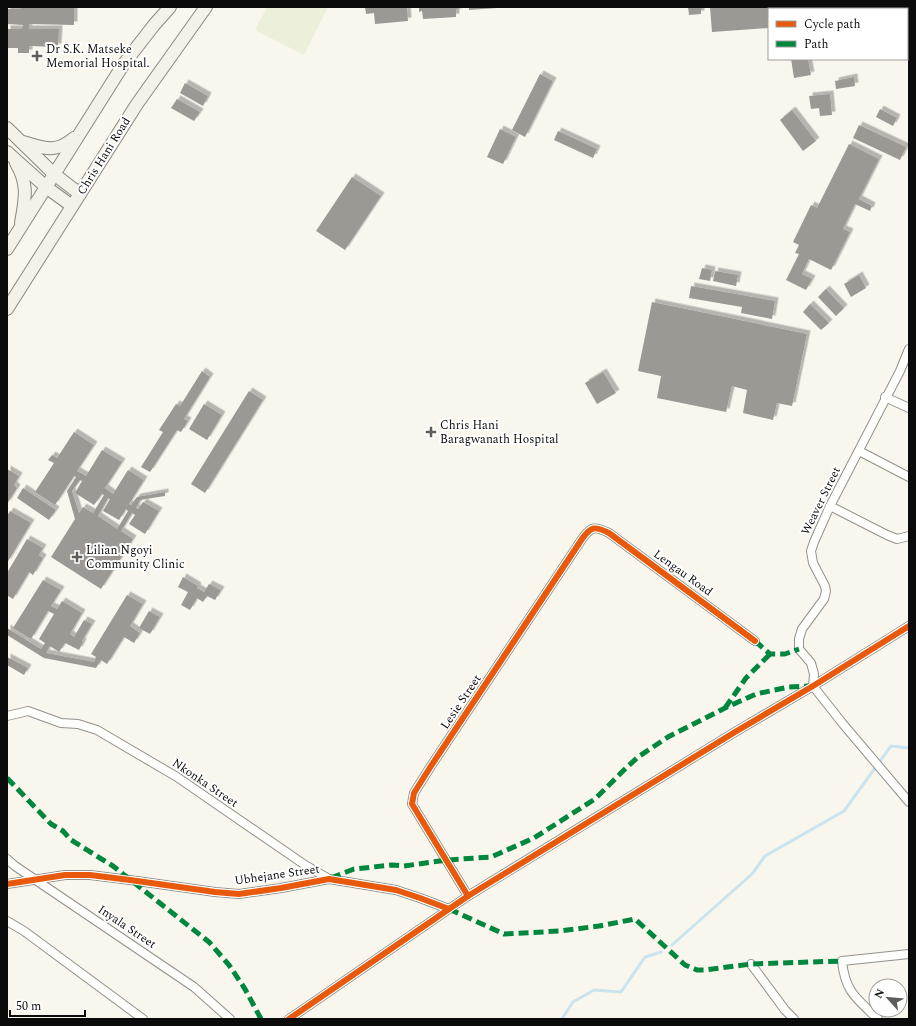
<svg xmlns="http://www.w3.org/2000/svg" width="916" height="1026" font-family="Spectral,serif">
<defs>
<filter id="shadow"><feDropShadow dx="3.5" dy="-3.5" stdDeviation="0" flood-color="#0004"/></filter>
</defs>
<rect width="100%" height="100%" fill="#f9f6ee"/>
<path fill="#ecf0da" d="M267,7H328L304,55L255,30Z"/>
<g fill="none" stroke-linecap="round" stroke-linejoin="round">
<g stroke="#c9e4ef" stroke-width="3">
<path d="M672,945L752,874L765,856L844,811L891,746L909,748"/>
<path d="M562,1019L573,1002L594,990L621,992L645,957L661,952"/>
</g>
</g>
<g fill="#9c9894" fill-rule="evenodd" filter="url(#shadow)">
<path d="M21,7H74V25L29,24V29H59L58,47L29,46V53H18V48H7V29H22L23,25L7,24V9H21Z"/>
<path d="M365,7H407L408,21L375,24L374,13L366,14Z"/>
<path d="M419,7H463V8L456,9V17L423,19L422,11L419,12Z"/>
<path d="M469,7H498V8L469,10Z"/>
<path d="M688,7H701V14L689,15Z"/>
<path d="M710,7H796V9H769V28L712,32Z"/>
<path d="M904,7H909V50L907,48V9H903Z"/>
<path d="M791,59H808L811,75L794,78Z"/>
<path d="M540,74L553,81L525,137L512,130Z"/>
<path d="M854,77L855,86L836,89L835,81Z"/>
<path d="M185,83L208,96L203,106L180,93Z"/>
<path d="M830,94L832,115L820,116L819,108L811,109L809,96Z"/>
<path d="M177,99L200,112L194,121L171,108Z"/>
<path d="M880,109L897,118L893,126L876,117Z"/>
<path d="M792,110L816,141L803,151L780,120Z"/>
<path d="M859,125L906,147L900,160L853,138Z"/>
<path d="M500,129L516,137L503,164L487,157Z"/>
<path d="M558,131L597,149L593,158L554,140Z"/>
<path d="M849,144L879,159L859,199L872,206L870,211L855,204L843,229L850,232L831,270L809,259L802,274L812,279L806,290L786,280L799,254L795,253L799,245L793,242L811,205L817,208Z"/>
<path d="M352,177L381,196L345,250L316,231Z"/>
<path d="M702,268L712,270L710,281L699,279Z"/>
<path d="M715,271L738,275L736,286L713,281Z"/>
<path d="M859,275L866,288L851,297L844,284Z"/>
<path d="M691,286L775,301L772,319L741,313L742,307L689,298Z"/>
<path d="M826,289L844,308L836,316L818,297Z"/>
<path d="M652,302L807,334L792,406L777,403L773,420L743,413L747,390L732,386L726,412L657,398L661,376L638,371Z"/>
<path d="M810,304L829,323L821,330L803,312Z"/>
<path d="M202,371L210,377L184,419L188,421L181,432L177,430L150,472L141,467L163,432L159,430L176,404L180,406Z"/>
<path d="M603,372L616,393L597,404L585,383Z"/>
<path d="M249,391L263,400L205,493L191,484Z"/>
<path d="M204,404L222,415L207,440L189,429Z"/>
<path d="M74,432L94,445L77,471L86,476L102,450L122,462L105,488L113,494L128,470L144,480L129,504L131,505L137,497L165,492V496L140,500L136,508L138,509L143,502L159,511L145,534L129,524L135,515L132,513L121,531L133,539L101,589L51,557L75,519L67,491L76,477L74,476L55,505L35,492L54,463L48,460L52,455L57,458ZM80,480L82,481L75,493L94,505L102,494L104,495L93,513L83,507L79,513L72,491ZM108,498L110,499L103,511L119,520L126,509L128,511L117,529L98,516Z"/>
<path d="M7,469L19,476L14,485L17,488L7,504Z"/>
<path d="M23,488L56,510L49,520L17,498Z"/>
<path d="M10,511L31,523L7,563V516Z"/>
<path d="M27,539L43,548L39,555L43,558L33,575L29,572L13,599L8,596L7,598V573Z"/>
<path d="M183,577L198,586L197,588L204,592L209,584L221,590L215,600L207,596L203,602L197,598L190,610L181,605L188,592L178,587Z"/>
<path d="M43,580L61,590L51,606L57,609L62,601L82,613L70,634L74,637L84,620L92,624L82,641L83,642L79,650L65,643L59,652L50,646L46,653L94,662L96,657L91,654L127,595L143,604L130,626L140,633L134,643L124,637L107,664L101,660L96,668L44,658L7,635V628L41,649L45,643L39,639L54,614L48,611L31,639L13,628Z"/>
<path d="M149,611L160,617L150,634L139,628Z"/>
<path d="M7,657L28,668L24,675L7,665Z"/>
</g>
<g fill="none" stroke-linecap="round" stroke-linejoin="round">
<defs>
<g id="minor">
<path d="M909,349L900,371L830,506L814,542L811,551L813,563L825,586L826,591L824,599L802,629L799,639V649L811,663L814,674L813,686L843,724L909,802"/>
<path d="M885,397L909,408"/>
<path d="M859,451L909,477"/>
<path d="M830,506L887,535L897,539L909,536"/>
<path d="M7,716L28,711L61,723L78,724L97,730L177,777L305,865L329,879"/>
<path d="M7,859L15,866L194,987L230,1019"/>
<path d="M7,884L65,875H90L130,880L215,892L239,894L281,888L329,879L396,890L420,898L449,909"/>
<path d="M468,896L412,804L414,793L431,766L582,539C591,526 595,526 609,533L755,641"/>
<path d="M7,921L24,931L143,1019"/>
<path d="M751,964L785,1010L794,1019"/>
<path d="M289,1019L468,896L735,732L813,686L909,626"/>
<path d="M878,1019C857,999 845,992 842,961L909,954"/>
</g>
<g id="secondary">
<path d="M7,128L54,174L80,194"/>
<path d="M23,142C44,148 55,154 74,138"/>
<path d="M7,152L46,187L72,206"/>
<path d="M16,163C29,185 25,199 21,223"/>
<path d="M7,249L123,65L154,25L170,7"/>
<path d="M7,309L137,104L206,7"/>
</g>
</defs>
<use href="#minor" stroke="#92918d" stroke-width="10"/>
<use href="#secondary" stroke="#898784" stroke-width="14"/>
<use href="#minor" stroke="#fefefc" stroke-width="8"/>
<use href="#secondary" stroke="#f3f1e8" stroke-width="12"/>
<g stroke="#00873e" stroke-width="5" stroke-dasharray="10 5" stroke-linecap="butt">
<path d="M755,641L770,654H785L799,649"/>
<path d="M725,708L746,678L770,654"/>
<path d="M7,778L51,824L63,831L71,840L113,866L209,942L229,965L245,989L261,1019"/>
<path d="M331,878L354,869L392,865L404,866L447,860L491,857L534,838L595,799L625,769L638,757L668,737L725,708L756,694L789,687L809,686"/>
<path d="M449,909L504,934L560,931L599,926L635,919L685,965L697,970H705L751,964L842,961"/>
</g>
<defs>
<g id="cycleway">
<path d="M7,884L65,875H90L130,880L215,892L239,894L281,888L329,879L396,890L420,898L449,909"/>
<path d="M468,896L412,804L414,793L431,766L582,539C591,526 595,526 609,533L755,641"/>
<path d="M289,1019L468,896L735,732L813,686L909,626"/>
</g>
</defs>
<use href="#cycleway" stroke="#fff" stroke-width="8"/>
<use href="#cycleway" stroke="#e8590c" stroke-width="6"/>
</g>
<g fill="#5e5d5a" stroke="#fff" stroke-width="1.5">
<path d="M35 50h4v4h4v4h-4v4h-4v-4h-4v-4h4z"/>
<path d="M429 426h4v4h4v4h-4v4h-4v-4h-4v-4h4z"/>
<path d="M75 551h4v4h4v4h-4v4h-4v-4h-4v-4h4z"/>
</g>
<g text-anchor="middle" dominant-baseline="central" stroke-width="4" stroke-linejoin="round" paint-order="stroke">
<g font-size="12" fill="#0b0b0b" stroke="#fff" text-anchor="start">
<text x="46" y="49">Dr S.K. Matseke<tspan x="46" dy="14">Memorial Hospital.</tspan></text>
<text x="440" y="425">Chris Hani<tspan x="440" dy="14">Baragwanath Hospital</tspan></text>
<text x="86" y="550">Lilian Ngoyi<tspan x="86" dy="14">Community Clinic</tspan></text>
</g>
<g font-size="12" fill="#0b0b0b" stroke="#fff">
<text transform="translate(104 156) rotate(-58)">Chris Hani Road</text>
<text transform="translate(821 501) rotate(-64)">Weaver Street</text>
<text transform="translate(683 573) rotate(36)">Lengau Road</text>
<text transform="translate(461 702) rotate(-56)">Lesie Street</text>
<text transform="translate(205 783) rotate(34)">Nkonka Street</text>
<text transform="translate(277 875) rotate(-8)">Ubhejane Street</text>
<text transform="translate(127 927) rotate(34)">Inyala Street</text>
</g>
</g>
<rect width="916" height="1026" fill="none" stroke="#0b0b0b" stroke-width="16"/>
<rect x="768" y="8" width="140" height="52" fill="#ffffff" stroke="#9d9d9d"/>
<rect x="776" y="21" width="20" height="6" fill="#e8590c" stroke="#9d9d9d"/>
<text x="804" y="28" font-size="12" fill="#0b0b0b">Cycle path</text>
<rect x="776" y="41" width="20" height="6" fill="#00873e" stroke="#9d9d9d"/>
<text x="804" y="48" font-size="12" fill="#0b0b0b">Path</text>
<g transform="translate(888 998) rotate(297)"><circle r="19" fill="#ffffff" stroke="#9d9d9d"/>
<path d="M0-3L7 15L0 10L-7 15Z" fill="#5e5d5a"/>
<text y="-6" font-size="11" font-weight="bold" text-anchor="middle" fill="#0b0b0b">N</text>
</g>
<path d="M10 1010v6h75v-6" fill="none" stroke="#0b0b0b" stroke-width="2"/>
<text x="16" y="1010" font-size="12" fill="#0b0b0b" stroke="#ffffff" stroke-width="3" paint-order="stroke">50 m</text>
</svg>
